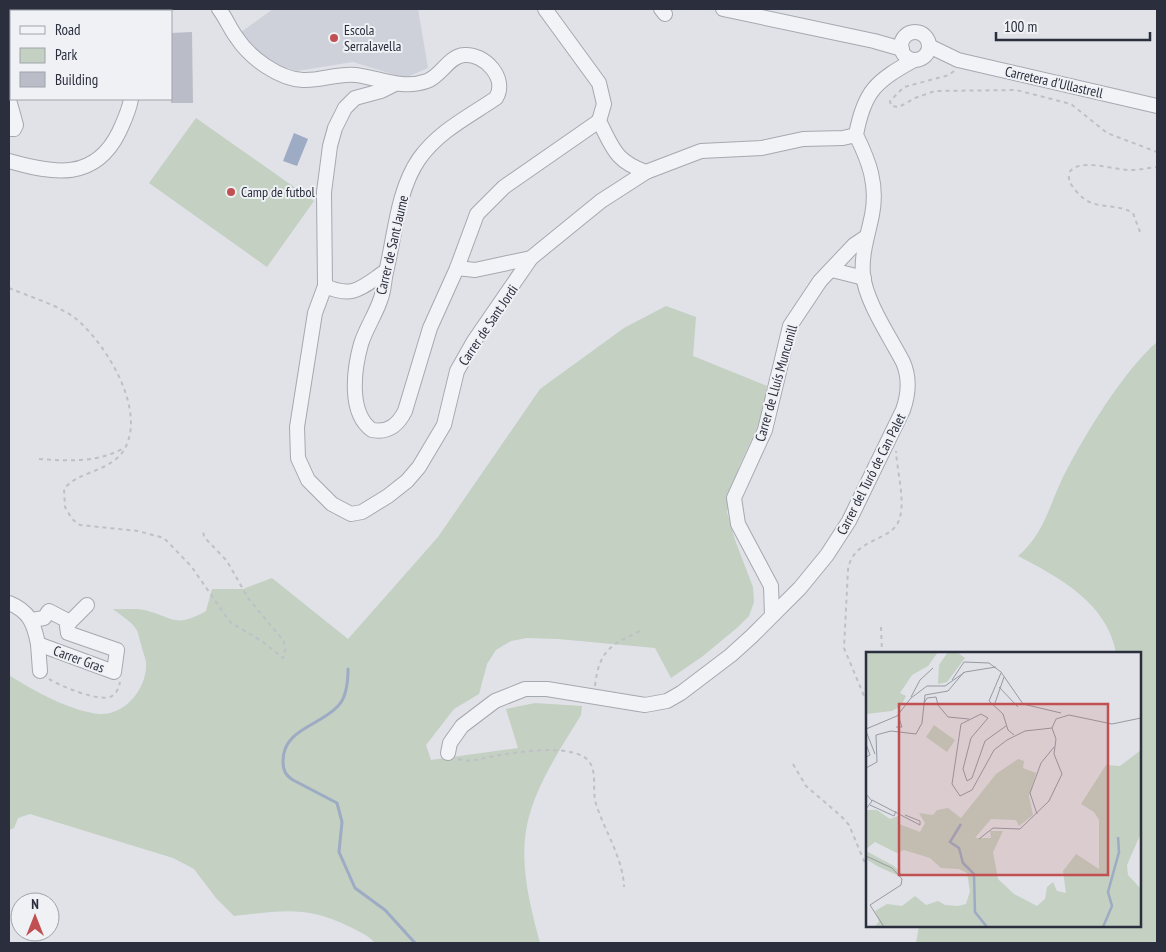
<svg xmlns="http://www.w3.org/2000/svg" width="1166" height="952" font-family="'PT Sans Narrow',sans-serif">
<rect width="100%" height="100%" fill="#e0e2e7"/>
<path fill="#ced1d9" d="M273,9H418L428,68L405,78L353,62L297,71L276,65L250,45L241,32Z"/>
<g fill="#c3d0c2">
<path d="M196,118L314,201L267,267L149,183Z"/>
<path d="M666,306L696,317L693,356L767,386L762,417L739,467L727,512L735,540L753,587L754,602L749,616L738,627L703,656L671,678L655,648L558,639L527,638L511,641L496,650L487,664L479,694L454,709L426,745L431,760L518,748L506,709L535,703L582,706L581,715C561,748 535,786 527,825C519,864 530,906 540,943H375C368,935 360,932 350,927C307,905 280,911 234,916L216,898L194,869L173,858L30,814L18,818L14,828L9,830V675C32,690 72,712 100,714C126,715 148,687 146,662C145,656 142,650 141,644C139,639 139,633 136,629C131,621 120,615 113,609C123,610 135,608 144,610C174,617 174,629 206,611L212,589H243L272,578L348,639L438,537L540,389L624,328Z"/>
<path d="M1157,342V943H916L919,926H1140V653H1116C1108,604 1059,577 1018,556C1044,534 1049,506 1063,477C1084,436 1123,371 1157,342Z"/>
</g>
<path fill="#9eabc4" d="M294,133L308,139L297,166L283,161Z"/>
<g fill="none" stroke-linecap="round" stroke-linejoin="round">
<path stroke="#9eabc4" stroke-width="3" d="M348,669C348,682 347,697 338,706C320,726 283,729 283,761C283,770 285,775 293,780L337,803L342,822L339,852L355,888L385,910L415,943"/>
</g>
<path fill="#babdc7" d="M192,32L193,103H171V33Z"/>
<g fill="none" stroke-linecap="round" stroke-linejoin="round">
<defs>
<g id="minor">
<path d="M219,9C226,18 230,29 237,38C250,58 279,79 303,80C321,81 337,73 356,75C380,78 402,90 427,81C441,76 449,56 464,55C484,53 508,78 496,98C468,117 439,131 419,159C397,191 395,236 386,272C384,281 384,290 381,298C376,314 366,328 361,344C354,369 348,413 372,430C388,433 398,425 405,411L430,328L457,268L477,214L504,187L599,121"/>
<path d="M545,9L599,83L604,104L599,121C613,148 615,161 646,172"/>
<path d="M661,9L665,14"/>
<path d="M723,9L874,41L902,49"/>
<path d="M33,11L34,9"/>
<path d="M132,11V9"/>
<circle cx="915" cy="46" r="14"/>
<path d="M9,44L11,41"/>
<path d="M929,46L958,60L1157,106"/>
<path d="M395,84L381,91L355,98L345,108L335,128L330,146L324,192L325,286L315,313L297,427L298,458L308,480L332,504L351,514L362,512L388,496L407,481L419,467L444,425L457,371L474,341L531,258L601,201L646,172L701,151L762,148L803,139L843,138L856,135"/>
<path d="M9,100L16,125L14,129H9"/>
<path d="M9,161C54,174 95,181 119,132C124,121 129,111 131,99"/>
<path d="M457,268L475,270L531,258"/>
<path d="M832,270L864,278"/>
<path d="M325,286C354,299 362,287 386,271"/>
<path d="M9,603C29,611 34,623 38,644L114,672L117,650L68,633L67,626L70,622L49,611L44,618L32,620"/>
<path d="M772,615L771,586L738,524L734,498L765,430L790,326L820,281L854,245L866,237"/>
<path d="M70,622L87,605"/>
<path d="M38,644L40,671"/>
<path d="M448,753L450,743L462,726L495,701L525,689H547L645,705L667,701L681,693L731,655L752,636L800,588L827,555L849,521L903,410C909,393 910,378 903,362C890,337 866,302 863,275C861,254 868,235 872,215C878,185 869,161 856,135C864,91 876,81 914,60"/>
</g>
</defs>
<use href="#minor" stroke="#a6a8b1" stroke-width="16"/>
<g stroke="#bec0c6" stroke-width="2" stroke-dasharray="4 4" stroke-linecap="butt">
<path d="M954,71L949,75L904,87L890,101L891,106L899,107L915,98L935,91L1016,90L1071,104L1107,133L1157,152"/>
<path d="M1140,232L1133,213C1113,201 1094,213 1076,191C1071,185 1068,181 1069,173C1078,157 1114,170 1129,170C1139,170 1148,168 1157,167"/>
<path d="M9,288C30,297 56,304 75,318C106,343 150,414 122,453C107,472 77,472 64,489L65,507L72,519L80,525L138,531L164,538L191,566L230,622L263,642L283,658L286,648L283,640L248,598L227,561L204,537L203,529"/>
<path d="M39,459C68,461 97,463 124,448"/>
<path d="M881,627L882,653"/>
<path d="M49,679C60,686 101,703 112,696C117,693 119,687 120,682"/>
<path d="M595,686C599,651 610,645 640,631"/>
<path d="M867,703L844,648L848,569C854,536 894,543 900,517C905,499 897,471 896,451"/>
<path d="M458,759C471,763 482,758 495,756C516,752 578,742 590,763C597,773 592,792 596,804C605,832 623,858 624,887"/>
<path d="M793,764L806,786L841,816L849,825L867,868"/>
</g>
<use href="#minor" stroke="#f2f3f6" stroke-width="14"/>
</g>
<g fill="#c15052" stroke="#eff1f5" stroke-width="2">
<circle cx="334" cy="38" r="5"/>
<circle cx="231" cy="192" r="5"/>
</g>
<g text-anchor="middle" dominant-baseline="central" stroke-width="4" stroke-linejoin="round" paint-order="stroke">
<g font-size="14" fill="#2a2e3d" stroke="#eff1f5" text-anchor="start">
<text x="344" y="30">Escola<tspan x="344" dy="16">Serralavella</tspan></text>
<text x="241" y="192">Camp de futbol</text>
</g>
<g font-size="14" fill="#2a2e3d" stroke="#eff1f5">
<text transform="translate(1054 82) rotate(13)">Carretera d'Ullastrell</text>
<text transform="translate(392 245) rotate(-77)">Carrer de Sant Jaume</text>
<text transform="translate(488 325) rotate(-56)">Carrer de Sant Jordi</text>
<text transform="translate(776 383) rotate(-74)">Carrer de Lluís Muncunill</text>
<text transform="translate(871 474) rotate(-63)">Carrer del Turó de Can Palet</text>
<text transform="translate(79 659) rotate(20)">Carrer Gras</text>
</g>
</g>
<g transform="translate(866 652)">
<rect width="275" height="275" fill="#e0e2e7"/>
<path d="M0,0H72L62,14L46,23L34,41L40,44L35,54L26,59L0,62ZM82,0H91L99,6L81,30L72,32L73,13ZM68,73L89,88L81,100L60,85ZM275,98V181L261,213L262,223L275,237V275H9L13,269L9,259L21,252L36,254L49,244L60,253L72,249L79,253L92,254L100,252L104,239L101,221L93,217L75,216L64,206L38,198L31,201L9,190L0,197L1,158H11L24,167L32,164L33,172L54,180L59,171L53,161L67,163L71,158L82,156L95,166L130,122L152,107L158,109L157,116L170,121L163,144L167,163L153,174L150,168L125,167L109,186H125L124,179H137L127,200L132,227L148,242L171,254L179,247L181,235L187,230L191,239L200,241L197,219L210,202L233,217V168L228,160L215,152L240,113L254,114ZM0,199L28,214L36,222L31,223L11,214L0,207Z" fill="#c3d0c2"/>
<path fill="none" stroke="#9eabc4" stroke-width="2.5" d="M95,172L84,190L93,196L97,211L108,222L109,260L121,275M237,275L246,254L242,240L253,200L252,185"/>
<path fill="none" stroke="#979aa3" stroke-width="1" d="M135,21L123,49L137,62L142,78L148,83M86,28L98,10L123,11L135,20L157,52L195,61M133,35L152,55M45,45L54,28L67,16M58,51L61,46L70,45L72,53L82,65L103,67M129,51L138,25M140,74L119,89L106,126L101,129L97,117L105,86L122,66L115,62L95,72L86,132L94,144L106,138L128,98L141,88L159,79L186,76M30,75H36L32,63M0,77L31,64L45,46L61,34H79L99,20L130,15M0,79L9,102M0,92L4,103L0,105M0,116L11,110L10,83L25,79L50,82L56,71L59,43L82,39L98,20M0,142L6,149L0,157M6,148L54,173M4,153L28,164L30,159M171,162L164,141L175,111L188,95M39,163L54,169V173M113,187L127,176L154,177L183,149L196,122L188,102L190,87L186,76L190,67L203,63L246,72L275,66M0,204L26,216L36,227L35,233L4,253L18,275"/>
<path fill="#c15052" fill-opacity="0.15" stroke="#c15052" stroke-width="2.5" d="M33,52H242V223H33Z"/>
<rect width="275" height="275" fill="none" stroke="#2a2e3d" stroke-width="2.5"/>
</g>
<rect width="1166" height="952" fill="none" stroke="#2a2e3d" stroke-width="20"/>
<rect x="10" y="10" width="162" height="90" fill="#eff1f5" stroke="#a0a3ab"/>
<rect x="20" y="26" width="25" height="8" fill="#f2f3f6" stroke="#a0a3ab"/>
<text x="55" y="35" font-size="15" fill="#2a2e3d">Road</text>
<rect x="20" y="48" width="25" height="15" fill="#c3d0c2" stroke="#a0a3ab"/>
<text x="55" y="60" font-size="15" fill="#2a2e3d">Park</text>
<rect x="20" y="72" width="25" height="15" fill="#babdc7" stroke="#a0a3ab"/>
<text x="55" y="85" font-size="15" fill="#2a2e3d">Building</text>
<g transform="translate(35 917)"><circle r="24" fill="#eff1f5" stroke="#a0a3ab"/>
<path d="M0-4L9 19L0 12L-9 19Z" fill="#c15052"/>
<text y="-8" font-size="14" font-weight="bold" text-anchor="middle" fill="#2a2e3d">N</text>
</g>
<path d="M996 32v8h154v-8" fill="none" stroke="#2a2e3d" stroke-width="2.5"/>
<text x="1004" y="32" font-size="15" fill="#2a2e3d" stroke="#eff1f5" stroke-width="4" paint-order="stroke">100 m</text>
</svg>
